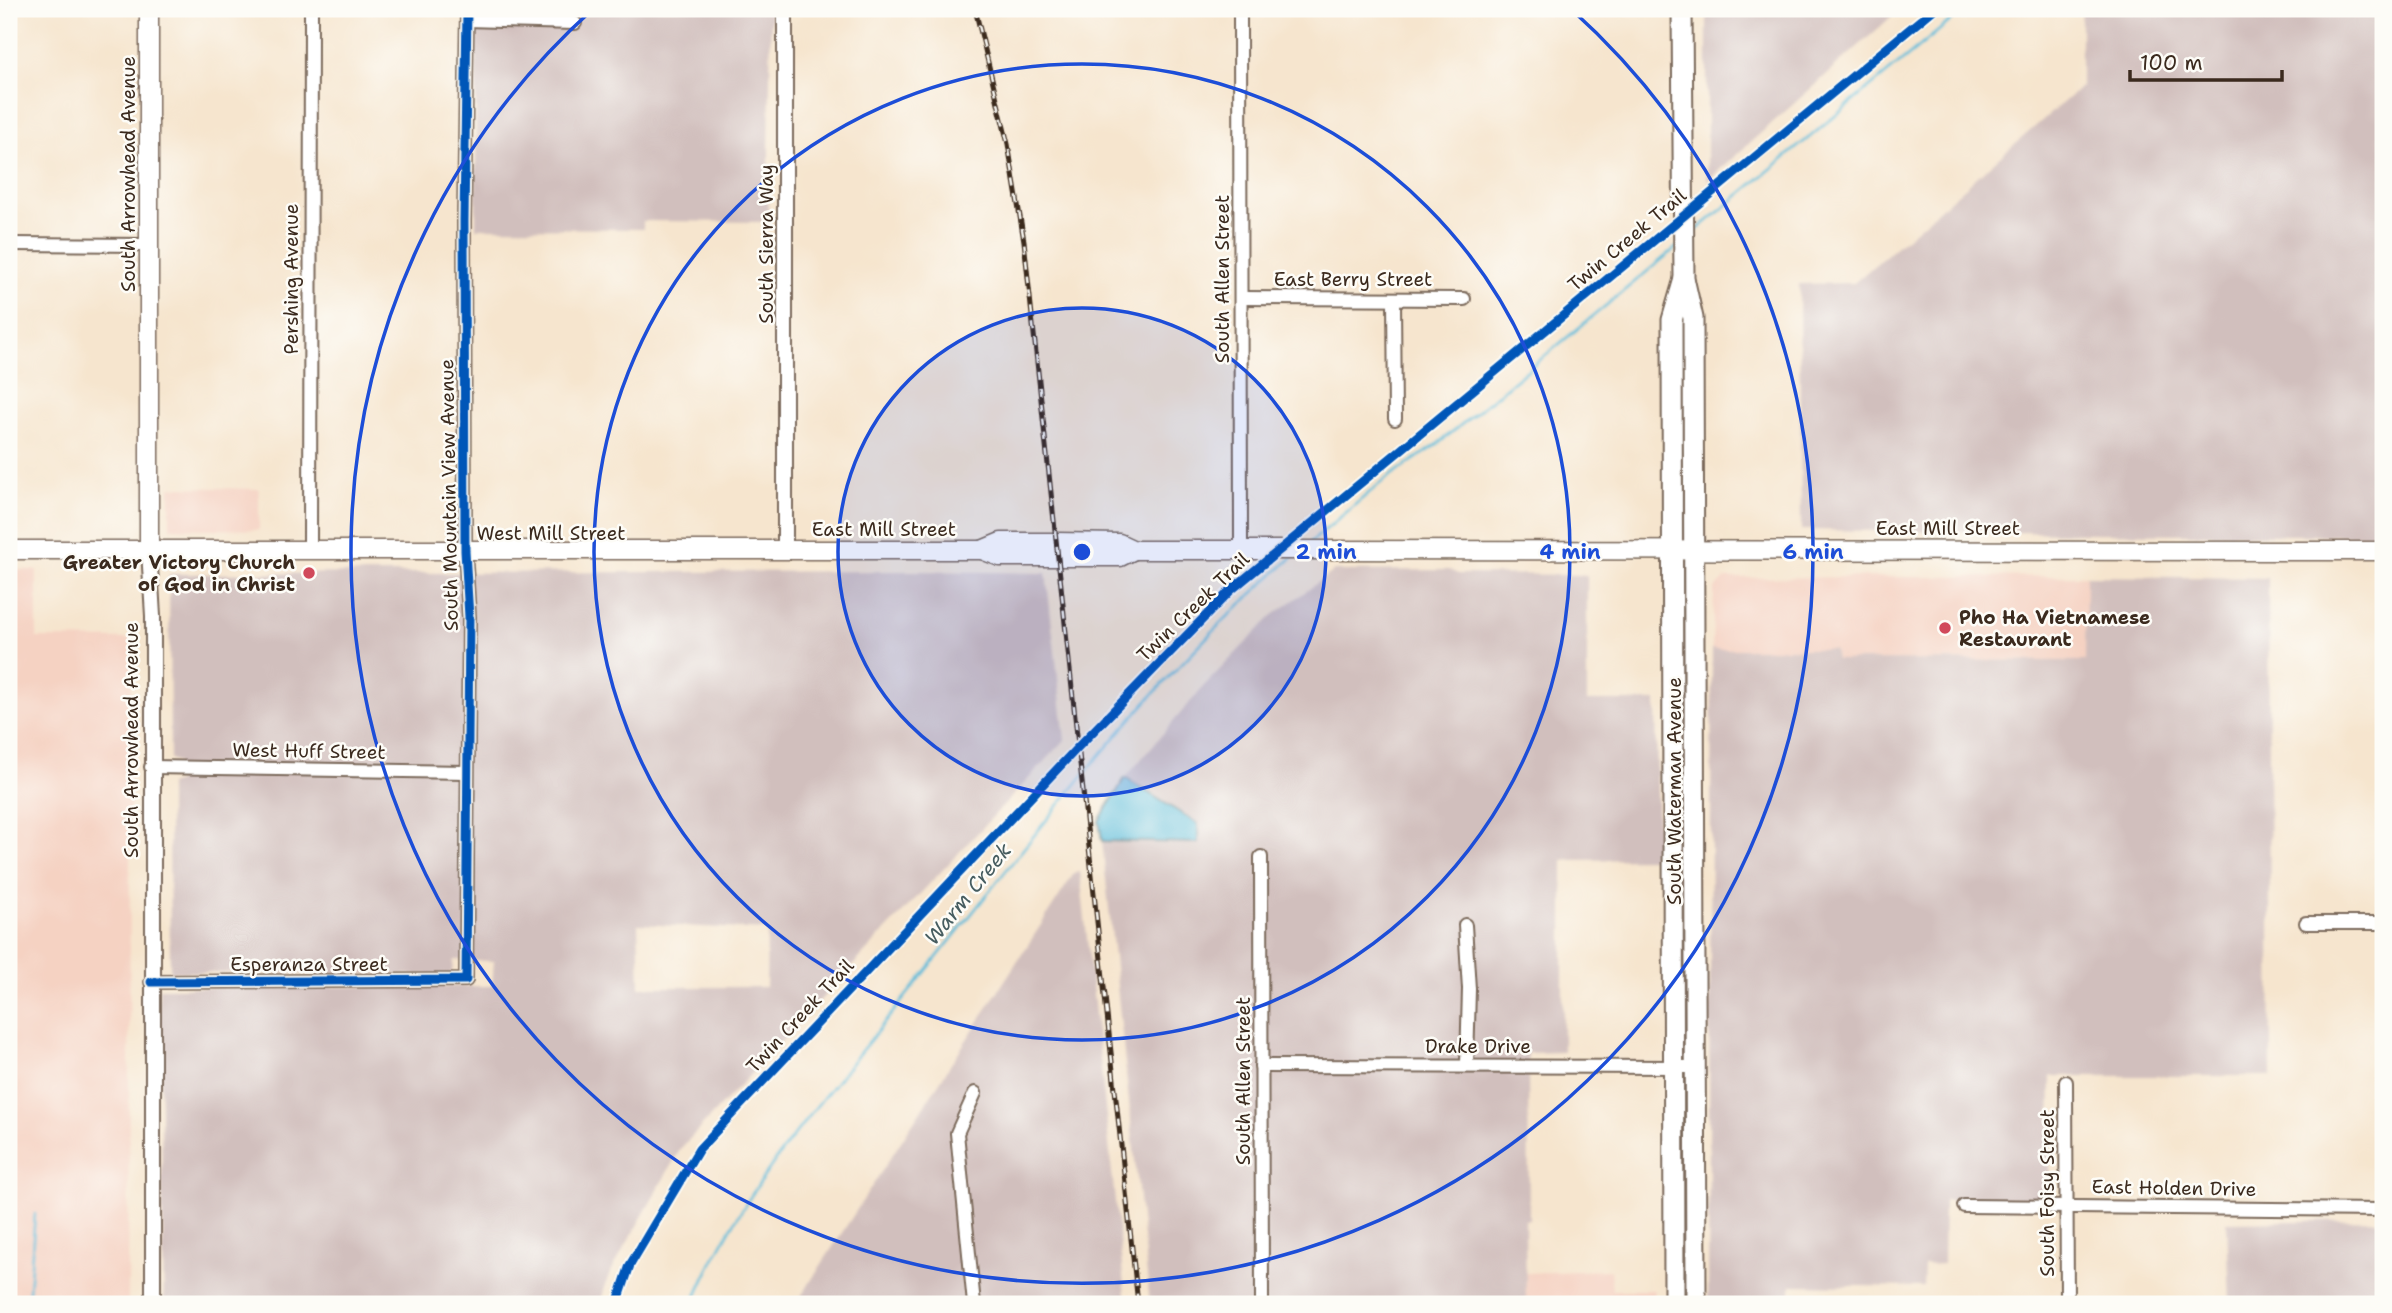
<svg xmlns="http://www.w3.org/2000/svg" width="2392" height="1313" font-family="'Shantell Sans',sans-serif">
<rect width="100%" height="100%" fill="#fdfcf7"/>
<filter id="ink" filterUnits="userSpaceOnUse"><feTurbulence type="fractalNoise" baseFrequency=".0143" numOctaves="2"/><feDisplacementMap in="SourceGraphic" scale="14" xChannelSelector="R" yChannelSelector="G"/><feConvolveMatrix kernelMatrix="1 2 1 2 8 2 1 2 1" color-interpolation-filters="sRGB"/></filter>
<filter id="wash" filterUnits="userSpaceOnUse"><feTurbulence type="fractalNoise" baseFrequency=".00686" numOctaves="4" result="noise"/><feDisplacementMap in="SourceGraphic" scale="28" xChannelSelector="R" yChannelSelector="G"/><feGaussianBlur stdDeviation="1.57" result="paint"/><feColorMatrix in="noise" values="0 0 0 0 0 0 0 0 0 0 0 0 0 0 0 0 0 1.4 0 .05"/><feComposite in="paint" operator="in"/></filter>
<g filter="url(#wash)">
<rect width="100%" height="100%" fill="#f6e5ce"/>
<g fill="#f5d2c2">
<path d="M170,487L259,489V530L170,528Z"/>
<path d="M9,570H37V638L131,639L128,1304H9Z"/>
<path d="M2086,576V661L1836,660L1834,649H1712L1714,589L1726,578Z"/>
<path d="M1610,1270L1612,1290H1654V1304H1526V1273Z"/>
</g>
<g fill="#d1bfbd" fill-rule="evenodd">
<path d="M476,9H771L768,222L643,221V229L476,228Z"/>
<path d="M1707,9H1900L1707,181Z"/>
<path d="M2081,9H2383V536L1801,530L1799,284L1854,283L2081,87Z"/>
<path d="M1449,570L1458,574L1587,575V701H1656L1658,859L1563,860V1052L1528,1053L1529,1219L1525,1220L1526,1304H1150L1102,841L1198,842V824L1125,778L1204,686L1272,616L1334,571Z"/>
<path d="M917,571L1046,573L1065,740L681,1148L608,1277L600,1304H164L159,988L492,986L494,961L454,960L451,975L170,972L169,785L177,782V762L170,759L169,574ZM638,924L767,930L766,987H640Z"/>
<path d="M2086,576L2268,578L2271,1076H2051L2049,1198L1944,1200L1943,1264L1924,1265L1923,1287L1791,1285V1304H1708L1712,649H1834L1836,660L2085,661Z"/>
<path d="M1075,872H1080L1126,1304H796Z"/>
<path d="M2383,1220V1304H2230L2227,1222Z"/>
</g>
<path fill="#5cbcda" stroke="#4c737c" stroke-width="2" d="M1125,778L1198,824V843L1102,841L1099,821Z"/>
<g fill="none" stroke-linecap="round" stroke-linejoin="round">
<g stroke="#5cbcda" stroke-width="2.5">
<path d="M1692,234L1965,9"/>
<path d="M1311,542L1383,481L1439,443L1677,247"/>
<path d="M28,1304L35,1214"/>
<path d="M693,1304C743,1182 838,1082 919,980C1037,833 1149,680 1293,557"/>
</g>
</g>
</g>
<g filter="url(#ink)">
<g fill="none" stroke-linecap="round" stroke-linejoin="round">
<defs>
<g id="minor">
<path d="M1240,9L1241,549"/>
<path d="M467,20L575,23"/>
<path d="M9,244L148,245"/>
<path d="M1241,298L1464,299"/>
<path d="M1394,299L1395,419"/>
<path d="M310,550L311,9"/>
<path d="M151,767L467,772"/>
<path d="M1261,857L1262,1304"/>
<path d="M2306,923H2383"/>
<path d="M1465,925L1469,989L1467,1065"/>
<path d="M151,982L466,980L469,617L465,551L464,220L467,9"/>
<path d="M1261,1066L1695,1067"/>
<path d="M2066,1082L2067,1304"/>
<path d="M1964,1206L2383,1210"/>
<path d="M974,1304L957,1133L975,1093"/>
</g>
<g id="tertiary">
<path d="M785,9V550"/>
<path d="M149,550L153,616V1304"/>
</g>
<g id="secondary">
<path d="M9,550H982L1000,557H1120L1134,550"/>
<path d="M149,550V9"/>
<path d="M982,550L1001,542H1056L1119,543L1134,550L2383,551"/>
</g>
<g id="primary">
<path d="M1682,9L1684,278L1693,318L1696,1304"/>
<path d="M1674,1304L1672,320L1684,279"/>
</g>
</defs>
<use href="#minor" stroke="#7c6b5c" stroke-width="16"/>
<use href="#tertiary" stroke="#7c6b5c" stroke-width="18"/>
<use href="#secondary" stroke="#7c6b5c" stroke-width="21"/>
<use href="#primary" stroke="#7c6b5c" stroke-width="23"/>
<use href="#minor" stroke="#fff" stroke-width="12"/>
<use href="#tertiary" stroke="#fff" stroke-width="14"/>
<use href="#secondary" stroke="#fff" stroke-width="18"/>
<use href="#primary" stroke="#fff" stroke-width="19"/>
<defs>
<path id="rail" d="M975,9L1008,144L1024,241L1138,1304"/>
</defs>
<use href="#rail" stroke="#3b2a1e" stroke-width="5"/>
<use href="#rail" stroke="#fdfcf7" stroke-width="2.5" stroke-dasharray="8" stroke-linecap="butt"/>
<defs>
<g id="cycleway">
<path d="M151,982L466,980L469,617L465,551L464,220L467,9"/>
<path d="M617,1304L630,1265L699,1149L1078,747L1230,591L1934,9"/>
</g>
</defs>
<use href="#cycleway" stroke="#fdfcf7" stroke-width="13"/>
<use href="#cycleway" stroke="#0057b8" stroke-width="9"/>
</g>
</g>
<circle cx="1082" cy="552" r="244" fill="#1d4ed8" fill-opacity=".12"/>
<g fill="none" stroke="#1d4ed8" stroke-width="3.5">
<circle cx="1082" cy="552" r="244"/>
<circle cx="1082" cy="552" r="488"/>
<path d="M1571 9A731 731 0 1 1 593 9"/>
</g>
<g fill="#d1495b" stroke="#fdfcf7" stroke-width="2.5">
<circle cx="309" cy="573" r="7"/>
<circle cx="1945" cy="628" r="7"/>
</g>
<g text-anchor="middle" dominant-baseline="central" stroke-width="5" stroke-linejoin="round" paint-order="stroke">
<g font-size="19" fill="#3b2a1e" stroke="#fdfcf7">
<text transform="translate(128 174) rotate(-90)">South Arrowhead Avenue</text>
<text transform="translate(1627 240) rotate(-40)">Twin Creek Trail</text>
<text transform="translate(766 244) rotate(-90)">South Sierra Way</text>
<text transform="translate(291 279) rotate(-90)">Pershing Avenue</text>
<text transform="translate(1222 279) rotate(-90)">South Allen Street</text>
<text x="1353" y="279">East Berry Street</text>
<text transform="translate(449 495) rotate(-91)">South Mountain View Avenue</text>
<text x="1948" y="528">East Mill Street</text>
<text x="884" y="529">East Mill Street</text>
<text x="551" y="533">West Mill Street</text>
<text transform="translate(1193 607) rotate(-44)">Twin Creek Trail</text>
<text transform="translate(131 740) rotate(-90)">South Arrowhead Avenue</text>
<text transform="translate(309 751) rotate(1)">West Huff Street</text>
<text transform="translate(1674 791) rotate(-90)">South Waterman Avenue</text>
<text x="309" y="964">Esperanza Street</text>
<text transform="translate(800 1016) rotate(-47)">Twin Creek Trail</text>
<text x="1478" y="1046">Drake Drive</text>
<text transform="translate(1243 1081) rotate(-90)">South Allen Street</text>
<text transform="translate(2174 1188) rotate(1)">East Holden Drive</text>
<text transform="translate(2047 1193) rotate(-90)">South Foisy Street</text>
</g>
<g font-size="19" font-weight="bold" fill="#3b2a1e" stroke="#fdfcf7" text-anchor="end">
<text x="295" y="562">Greater Victory Church<tspan x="295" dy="22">of God in Christ</tspan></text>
<text x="1959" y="617" text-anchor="start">Pho Ha Vietnamese<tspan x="1959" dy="22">Restaurant</tspan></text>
</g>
<g font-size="21" font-style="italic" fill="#475d60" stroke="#fdfcf7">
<text transform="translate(968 894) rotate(-51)">Warm Creek</text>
</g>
</g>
<circle cx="1082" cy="552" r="10" fill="#1d4ed8" stroke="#fdfcf7" stroke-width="3.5"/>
<g font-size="21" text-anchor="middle" font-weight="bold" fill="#1d4ed8" stroke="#fdfcf7" stroke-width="5" stroke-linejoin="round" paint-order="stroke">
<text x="1326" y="559">2 min</text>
<text x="1570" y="559">4 min</text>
<text x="1813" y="559">6 min</text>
</g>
<rect width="2392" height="1313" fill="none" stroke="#fdfcf7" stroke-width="35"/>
<path d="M2130 70v10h152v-10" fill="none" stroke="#3b2a1e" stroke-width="3.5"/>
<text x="2140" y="70" font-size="21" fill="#3b2a1e" stroke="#fdfcf7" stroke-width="5" paint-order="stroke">100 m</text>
</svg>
